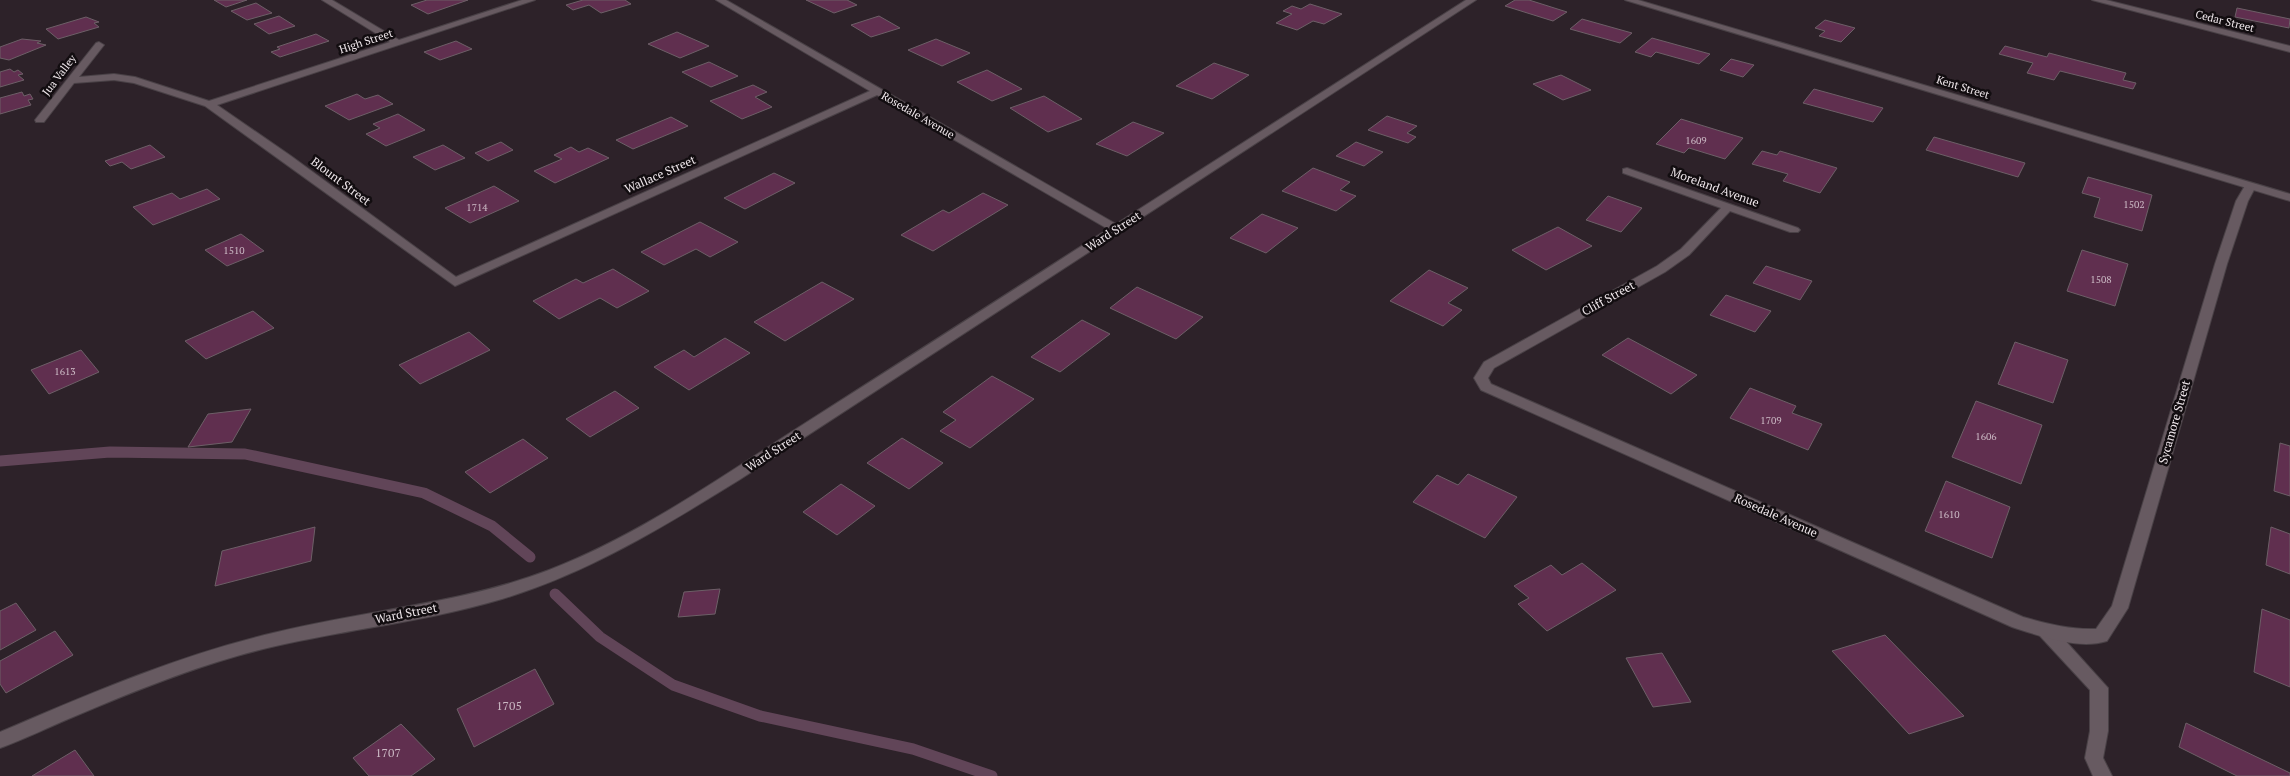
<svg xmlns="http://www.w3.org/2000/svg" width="2290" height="776" font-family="'PT Serif',serif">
<rect width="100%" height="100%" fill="#2d2229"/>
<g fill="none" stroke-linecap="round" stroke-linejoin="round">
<g stroke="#614558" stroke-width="11">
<path d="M0,461L110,452L245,454L424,493L492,526L530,557"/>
<path d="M555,594L600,637L673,685L760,716L913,749L992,776"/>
</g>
</g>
<g fill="#602f4f" stroke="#6d5f67">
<path d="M214,0H247L226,7Z"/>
<path d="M427,0H468L428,14L411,5Z"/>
<path d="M583,0H625L631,4L601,13L589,5L573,10L566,5Z"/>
<path d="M806,0H847L857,5L834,13Z"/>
<path d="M1515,0H1529L1567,12L1553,21L1505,6Z"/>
<path d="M256,3L272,13L247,20L231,11Z"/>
<path d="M1310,4L1342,14L1324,24L1313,21L1297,30L1276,23L1292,14L1283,11L1292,6L1301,9Z"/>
<path d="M2237,8L2290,19L2289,28L2235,17Z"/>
<path d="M279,16L295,26L269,34L254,24Z"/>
<path d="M879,16L900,28L871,37L851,25Z"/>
<path d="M86,17L99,22L94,23L99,27L58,39L46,29Z"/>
<path d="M1582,19L1632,33L1620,43L1570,29Z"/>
<path d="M1825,20L1855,28L1841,42L1819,36L1825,31L1815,28Z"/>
<path d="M677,32L709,46L680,58L648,44Z"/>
<path d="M316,34L329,41L280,57L271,52L280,49L277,47Z"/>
<path d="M1652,38L1710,54L1699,64L1656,52L1651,57L1635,52Z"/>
<path d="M22,39L41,41L37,43L46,45L9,60L0,58V47Z"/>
<path d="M936,39L970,53L942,66L908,50Z"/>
<path d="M456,41L472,49L440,60L424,52Z"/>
<path d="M2005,46L2047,57L2049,53L2126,73L2123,80L2136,83L2133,89L2060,71L2054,80L2027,73L2033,63L1999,54Z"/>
<path d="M1731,59L1754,65L1743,77L1720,70Z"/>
<path d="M709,62L738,76L711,87L682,72Z"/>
<path d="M1214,63L1249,75L1212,99L1176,86Z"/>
<path d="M10,69L14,72L18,70L23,74L18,75L24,80L0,87V72Z"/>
<path d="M987,70L1022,89L992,101L957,82Z"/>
<path d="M1561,75L1591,90L1563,100L1533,84Z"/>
<path d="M753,85L767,92L755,97L772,107L742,119L710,101Z"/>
<path d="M1814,89L1883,108L1873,122L1803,103Z"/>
<path d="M22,92L24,96L30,94L33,99L28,100L31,105L0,114V98Z"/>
<path d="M357,94L365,99L378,95L393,104L349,120L325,106Z"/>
<path d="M1044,96L1082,119L1048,132L1010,108Z"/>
<path d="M398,114L425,130L386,146L366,134L380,128L373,124Z"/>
<path d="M1387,116L1417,126L1407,133L1416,137L1408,143L1368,130Z"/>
<path d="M671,117L688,126L633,149L616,140Z"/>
<path d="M1681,119L1743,138L1725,159L1689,148L1684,153L1656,144Z"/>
<path d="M1133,122L1164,133L1127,156L1096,144Z"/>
<path d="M1934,137L2025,163L2018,177L1926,150Z"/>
<path d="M501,142L513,150L488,161L475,153Z"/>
<path d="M1356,142L1383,152L1364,166L1336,156Z"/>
<path d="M150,145L165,157L131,169L122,162L110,166L105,161Z"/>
<path d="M443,145L465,158L435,170L413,157Z"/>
<path d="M571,147L579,152L588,148L609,158L555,183L534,171L562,159L554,155Z"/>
<path d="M1762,151L1777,155L1780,151L1837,168L1820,193L1783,181L1788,174L1752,164Z"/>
<path d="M1313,168L1350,182L1340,190L1356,196L1336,211L1282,191Z"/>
<path d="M774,173L795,183L745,209L724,198Z"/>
<path d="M2088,177L2152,195L2142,231L2094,217L2100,198L2082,193Z"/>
<path d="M494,186L519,201L470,223L445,208Z"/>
<path d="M207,189L220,199L153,225L133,207L172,193L180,199Z"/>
<path d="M983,193L1008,205L933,251L901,235L943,210L949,213Z"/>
<path d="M1608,196L1642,208L1621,232L1586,220Z"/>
<path d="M1262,214L1298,228L1266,253L1230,238Z"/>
<path d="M700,222L738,242L710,257L696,249L664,265L641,252Z"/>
<path d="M1558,227L1592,246L1546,270L1512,250Z"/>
<path d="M241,234L264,251L227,266L205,250Z"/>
<path d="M2082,250L2128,264L2115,306L2067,291Z"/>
<path d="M1766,266L1812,281L1800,300L1753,283Z"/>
<path d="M613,269L649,291L617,308L600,298L559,319L533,301L576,279L583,283Z"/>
<path d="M1429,270L1468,288L1448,303L1462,310L1443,326L1390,301Z"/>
<path d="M822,282L854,299L785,341L754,322Z"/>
<path d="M1137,287L1203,317L1176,339L1110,308Z"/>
<path d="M1726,295L1771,311L1755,332L1710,315Z"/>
<path d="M253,311L274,328L206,359L185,341Z"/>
<path d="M1082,320L1110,334L1060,372L1031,357Z"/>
<path d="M469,332L490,350L420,384L399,365Z"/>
<path d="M725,338L750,353L689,390L654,367L684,350L694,357Z"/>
<path d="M1628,338L1697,375L1671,394L1602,355Z"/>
<path d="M2015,342L2068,360L2053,403L1998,384Z"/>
<path d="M81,350L99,372L49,394L31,370Z"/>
<path d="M992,376L1034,399L970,448L940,431L956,420L943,412Z"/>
<path d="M1750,388L1796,406L1792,413L1822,424L1808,450L1730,418Z"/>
<path d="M615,391L639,408L590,437L566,419Z"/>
<path d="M1976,401L2042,425L2021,484L1952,457Z"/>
<path d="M251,409L232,442L188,447L208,414Z"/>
<path d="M902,438L943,463L909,489L867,463Z"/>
<path d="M523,439L548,458L490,493L465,472Z"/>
<path d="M2280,443L2290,446V496L2274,491Z"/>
<path d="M1468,474L1517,497L1485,538L1413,502L1437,475L1458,485Z"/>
<path d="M1946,481L2010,507L1992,558L1925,531Z"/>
<path d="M841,484L875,506L837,535L803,512Z"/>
<path d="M315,527L311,561L215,586L222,551Z"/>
<path d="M2271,527L2290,534V574L2266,565Z"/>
<path d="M1582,563L1616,590L1547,631L1518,604L1529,598L1514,586L1551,565L1562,575Z"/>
<path d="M720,589L715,614L678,617L684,592Z"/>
<path d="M16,603L36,630L0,650V611Z"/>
<path d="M2262,609L2290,620V687L2254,672Z"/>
<path d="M55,631L73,655L6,693L0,684V661Z"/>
<path d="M1885,635L1964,716L1909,734L1832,651Z"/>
<path d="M1662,653L1691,702L1653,707L1626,658Z"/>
<path d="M535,669L554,704L474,747L457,709Z"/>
<path d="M2186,723L2290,773V776H2237L2179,747Z"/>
<path d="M401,724L435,759L411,776H369L353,758Z"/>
<path d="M75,750L94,776H32Z"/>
</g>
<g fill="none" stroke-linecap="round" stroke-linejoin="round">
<defs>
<path id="service" d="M2046,624L2052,626L2108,688V731L2103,758L2112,776H2093L2085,758L2090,731V690L2040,636L2038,631L2040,626Z"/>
<g id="minor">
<path d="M322,0H332L399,40L522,0H535L217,105L291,156L456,277L870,91L716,0H726L1116,224L1466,0H1476L739,480C663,527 588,573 502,599C415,625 324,631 237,656C181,672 127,694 73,717C49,727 25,739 0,748V732C89,694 179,655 273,633C365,610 460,604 549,570C637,536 717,480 796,429C900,363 1004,296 1108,229L877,95L455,286L205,106L134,83L114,80L74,83L44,122H36L35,120L96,43L99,42L104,45L79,77L114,74L135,77L209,101L390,42Z"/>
<path d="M2092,0H2106L2290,46V52Z"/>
<path d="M1627,168L1798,228L1800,230L1798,232H1790L1730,211L1689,255L1665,272L1494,368L1488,378L1491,384L2023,617C2047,624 2071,630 2096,629L2112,606L2215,264L2236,201L2246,184H2254L2256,186L2248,201L2227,264L2128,608L2107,641C2078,650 2040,636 2012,627L1481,390L1474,378L1484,362L1657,266L1681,249L1721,208L1623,173V169Z"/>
</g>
<path id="tertiary" d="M1625,0H1638L2290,194V201Z"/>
</defs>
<use href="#service" stroke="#494146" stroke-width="2"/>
<use href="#minor" stroke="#494146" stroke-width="2"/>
<use href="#tertiary" stroke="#494146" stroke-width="2"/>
<use href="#service" fill="#675a61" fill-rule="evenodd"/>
<use href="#minor" fill="#675a61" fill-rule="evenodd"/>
<use href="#tertiary" fill="#675a61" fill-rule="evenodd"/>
</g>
<g text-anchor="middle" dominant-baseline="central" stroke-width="5" stroke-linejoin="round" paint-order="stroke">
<g font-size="10" fill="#cbb9c4">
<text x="1696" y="140">1609</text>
<text x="2134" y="204">1502</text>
<text x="477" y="207">1714</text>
<text x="234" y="250">1510</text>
<text x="2101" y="279">1508</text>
<text x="65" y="371">1613</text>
<text x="1771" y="420">1709</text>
<text x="1986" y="436">1606</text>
<text x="1949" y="514">1610</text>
</g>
<g font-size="11" fill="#efe7eb" stroke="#120d10">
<text transform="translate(2225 21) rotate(14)">Cedar Street</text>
<text transform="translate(366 41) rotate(-18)">High Street</text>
<text transform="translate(59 75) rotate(-53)">Jua Valley</text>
<text transform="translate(1963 87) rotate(17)">Kent Street</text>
<text transform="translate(918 115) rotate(30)">Rosedale Avenue</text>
</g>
<g font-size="12" fill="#efe7eb" stroke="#120d10">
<text transform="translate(660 174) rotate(-24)">Wallace Street</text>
<text transform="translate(341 181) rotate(37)">Blount Street</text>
<text transform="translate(1715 187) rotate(20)">Moreland Avenue</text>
<text transform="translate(1113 231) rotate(-33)">Ward Street</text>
<text transform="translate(1608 298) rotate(-29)">Cliff Street</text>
<text transform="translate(2174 422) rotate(-74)">Sycamore Street</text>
<text transform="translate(773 451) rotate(-33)">Ward Street</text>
<text transform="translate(1776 515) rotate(24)">Rosedale Avenue</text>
<text transform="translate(406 613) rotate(-11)">Ward Street</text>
</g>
<g font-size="12" fill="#cbb9c4">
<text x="509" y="705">1705</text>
<text x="388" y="752">1707</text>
</g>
</g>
</svg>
